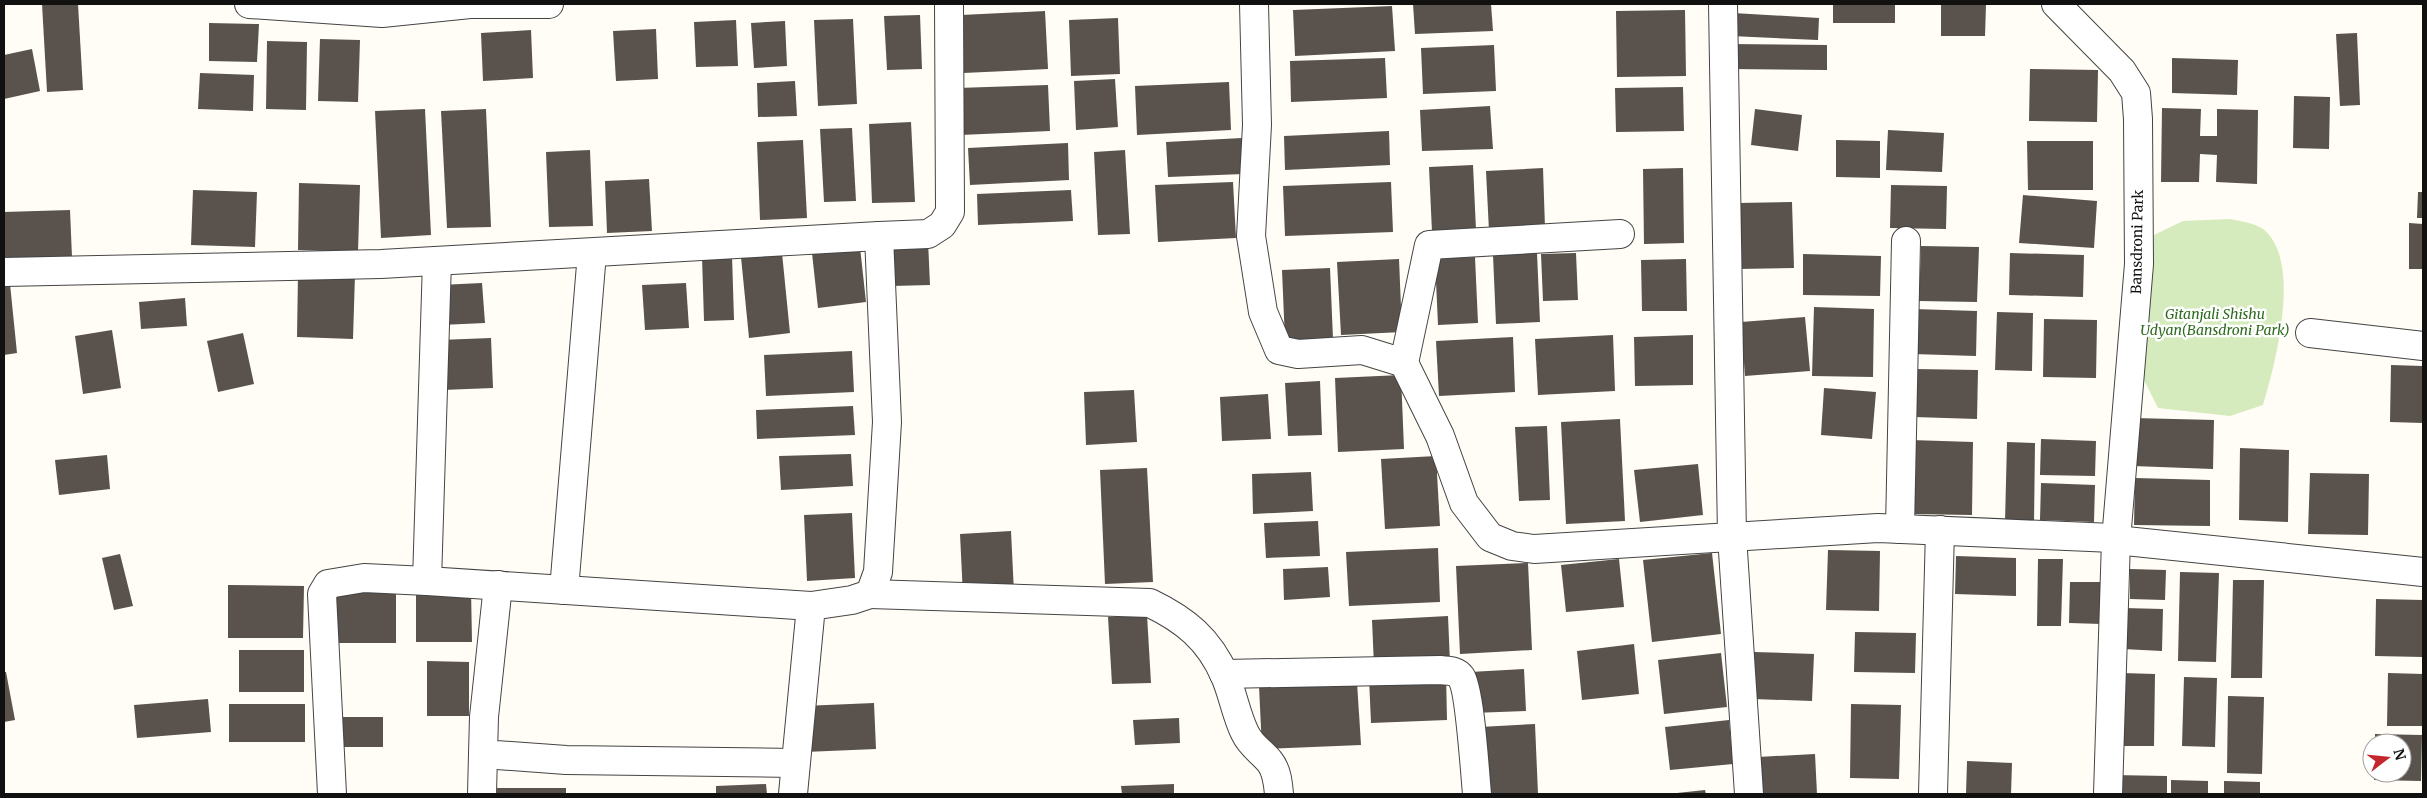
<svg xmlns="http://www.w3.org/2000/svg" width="2427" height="798" font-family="Merriweather,serif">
<rect width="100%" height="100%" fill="#fffdf5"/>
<path fill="#d5ebbd" d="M2230,219C2239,221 2255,223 2263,229C2303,260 2275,365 2263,405L2230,416L2158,408L2144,380L2154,235L2183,221Z"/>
<g fill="#5a524d">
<path d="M42,4H78L83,90L47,92Z"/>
<path d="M1413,4H1491L1493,31L1415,34Z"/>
<rect x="1833" y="4" width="62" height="19"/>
<path d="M1941,4H1986L1985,36H1941Z"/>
<path d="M1392,6L1395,51L1295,56L1293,10Z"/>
<path d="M1685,10L1686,76L1617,77L1616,11Z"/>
<path d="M1045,11L1048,69L963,73L961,15Z"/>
<path d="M1733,13L1819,18L1818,40L1731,36Z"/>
<path d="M920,15L922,69L887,70L884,16Z"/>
<path d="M1118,18L1120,74L1071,76L1069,20Z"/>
<path d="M853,19L857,104L818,106L814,20Z"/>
<path d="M736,20L738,66L696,67L694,22Z"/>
<path d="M785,21L787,66L754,68L751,23Z"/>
<path d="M209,23L259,24L257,62L209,61Z"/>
<path d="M656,29L658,79L616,81L613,31Z"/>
<path d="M531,30L533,78L483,81L481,33Z"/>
<path d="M2357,33L2360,105L2340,106L2336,34Z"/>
<path d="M320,39L360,40L358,102L318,101Z"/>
<path d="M267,41L307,42L306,110L266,109Z"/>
<path d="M1728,44L1827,45V70L1729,69Z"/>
<path d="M1494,45L1496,91L1423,94L1421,48Z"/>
<path d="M32,49L40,91L4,99V55Z"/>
<path d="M1385,58L1387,98L1291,102L1290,61Z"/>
<path d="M2172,58L2238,60L2237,95L2172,93Z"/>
<path d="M2030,69L2098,70L2097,122L2029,121Z"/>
<path d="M200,73L254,75L253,111L198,109Z"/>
<path d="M1115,79L1118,127L1076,130L1074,81Z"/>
<path d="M795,81L797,116L758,117L757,83Z"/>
<path d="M1229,82L1231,130L1137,135L1135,86Z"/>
<path d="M1048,85L1050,131L960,135L957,88Z"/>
<path d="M1683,87L1684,131L1616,132L1615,88Z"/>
<path d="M2294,96L2330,97L2329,149L2293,148Z"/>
<path d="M1490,106L1493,149L1422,151L1420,110Z"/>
<path d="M2162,108L2201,109L2200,136H2217V109L2258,110L2257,184L2216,182L2217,155L2200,154L2199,182H2161Z"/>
<path d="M425,109L431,235L381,238L375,111Z"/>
<path d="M486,109L491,227L447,228L441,111Z"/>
<path d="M1755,109L1802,115L1798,151L1751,145Z"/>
<path d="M911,122L915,202L872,203L869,124Z"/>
<path d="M852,128L856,201L824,202L820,129Z"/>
<path d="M1888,130L1944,133L1942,172L1886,170Z"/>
<path d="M1389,131L1390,165L1285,170L1284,136Z"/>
<path d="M1242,138L1243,174L1168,177L1166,142Z"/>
<path d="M803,140L807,218L760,220L757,142Z"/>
<path d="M1836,140L1880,141V178L1836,177Z"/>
<path d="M2027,141H2093V190H2028Z"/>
<path d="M1068,143L1069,180L970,185L968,148Z"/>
<path d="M590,150L593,226L549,227L546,152Z"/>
<path d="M1125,150L1130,234L1098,235L1094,152Z"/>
<path d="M1473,165L1476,230L1432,232L1429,167Z"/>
<path d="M1543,168L1545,228L1489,231L1486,171Z"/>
<path d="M1683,168L1684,243L1644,244L1643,169Z"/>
<path d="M649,179L652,231L607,233L605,181Z"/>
<path d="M1233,182L1236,238L1158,242L1155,185Z"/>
<path d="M1391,182L1393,232L1285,236L1283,186Z"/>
<path d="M299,183L360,185L358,252L298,250Z"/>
<path d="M1891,185L1947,186L1946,229L1890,228Z"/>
<path d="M193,190L257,192L255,247L191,245Z"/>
<path d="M1071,190L1073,221L978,225L977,194Z"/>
<path d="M2418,192H2423V218H2417Z"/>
<path d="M2023,195L2097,201L2094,248L2019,243Z"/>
<path d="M1792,202L1794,268L1739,269L1737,203Z"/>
<path d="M70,210L72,257L4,259V212Z"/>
<path d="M2409,223L2423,224V269H2409Z"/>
<path d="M928,241L930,285L892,286L890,243Z"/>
<path d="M1921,246L1979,247L1977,302L1919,301Z"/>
<path d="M860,247L866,302L818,308L812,253Z"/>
<path d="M782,253L790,333L749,338L741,257Z"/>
<path d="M1537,253L1540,322L1496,324L1493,255Z"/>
<path d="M1576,253L1578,300L1543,301L1541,254Z"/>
<path d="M2010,253L2084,255L2083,297L2009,295Z"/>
<path d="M1803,254L1881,256L1880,296L1803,295Z"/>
<path d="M702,256H732L734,320L704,321Z"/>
<path d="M1475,257L1478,323L1438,325L1435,259Z"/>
<path d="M1399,259L1402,332L1341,335L1337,262Z"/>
<path d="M1686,259L1687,311H1642L1641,260Z"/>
<path d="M1330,268L1333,339L1285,341L1282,270Z"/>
<path d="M298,273L355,274L353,339L297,337Z"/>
<path d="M482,283L485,323L441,325L440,285Z"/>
<path d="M686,283L689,328L645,330L642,285Z"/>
<path d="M10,284L17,353L4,355V285Z"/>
<path d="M185,298L187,326L141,329L139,302Z"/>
<path d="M1814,307L1874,309L1873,377L1812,376Z"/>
<path d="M1914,309L1977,311L1976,356L1913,354Z"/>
<path d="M1997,312L2033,313L2032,371L1995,370Z"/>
<path d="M1805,317L1810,371L1745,376L1741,322Z"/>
<path d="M2044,319L2097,320L2096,378L2043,377Z"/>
<path d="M112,330L121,388L83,394L75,336Z"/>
<path d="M243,333L254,384L218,392L207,341Z"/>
<path d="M1613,335L1615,391L1538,395L1535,339Z"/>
<path d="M1693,335V385L1635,386L1634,337Z"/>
<path d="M1513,337L1515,392L1439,396L1436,341Z"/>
<path d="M491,338L493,388L442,390L439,340Z"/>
<path d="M852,351L854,392L766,396L764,355Z"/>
<path d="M2391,365L2423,366V423L2390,422Z"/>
<path d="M1915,369L1978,370L1977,419L1914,417Z"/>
<path d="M1401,375L1404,449L1338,452L1335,378Z"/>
<path d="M1320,381L1322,435L1288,436L1285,383Z"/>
<path d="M1824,388L1876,392L1872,439L1821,435Z"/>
<path d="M1134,390L1137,442L1086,445L1084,392Z"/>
<path d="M1268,394L1271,439L1222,441L1220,397Z"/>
<path d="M853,406L855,435L757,439L756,410Z"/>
<path d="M2134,418L2214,420L2213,469L2133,466Z"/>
<path d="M1620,419L1625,521L1566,524L1561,422Z"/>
<path d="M1547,426L1550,500L1519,501L1515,427Z"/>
<path d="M2041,439L2096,441L2095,476L2040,475Z"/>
<path d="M1911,440L1973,442L1972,515L1909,514Z"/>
<path d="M2007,442L2035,443L2034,523L2005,522Z"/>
<path d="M2240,448L2289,450L2288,522L2239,520Z"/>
<path d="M851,454L853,486L781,490L779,456Z"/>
<path d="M107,455L110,489L59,495L55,460Z"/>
<path d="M1436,456L1440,526L1385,529L1381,459Z"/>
<path d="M1698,464L1703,515L1640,522L1634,470Z"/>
<path d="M1147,468L1153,582L1105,584L1100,470Z"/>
<path d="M1311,472L1313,511L1253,514L1252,474Z"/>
<path d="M2310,473L2369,474L2368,535L2308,534Z"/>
<path d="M2135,478L2210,480V526L2134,525Z"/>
<path d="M2041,483L2095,485L2094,522L2040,520Z"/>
<path d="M852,513L855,578L807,581L804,515Z"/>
<path d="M1318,521L1320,556L1266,558L1264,523Z"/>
<path d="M1011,531L1014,593L963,596L960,534Z"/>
<path d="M1438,548L1440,602L1349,606L1346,552Z"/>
<path d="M1828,550L1880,551L1879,611L1826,610Z"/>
<path d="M1712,553L1721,634L1652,642L1643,560Z"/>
<path d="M120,554L133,606L114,610L102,558Z"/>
<path d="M1956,556L2016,558V596L1955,594Z"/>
<path d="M1619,559L1624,607L1566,612L1561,565Z"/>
<path d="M2038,559H2063L2061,626H2037Z"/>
<path d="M1528,563L1532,650L1460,654L1456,566Z"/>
<path d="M1328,567L1330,597L1284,600L1283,569Z"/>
<path d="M2130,569L2166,570L2165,600L2130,599Z"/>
<path d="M2180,572L2219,573L2216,662L2178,661Z"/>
<path d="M2233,580H2264L2262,678H2231Z"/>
<path d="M2070,582H2103L2102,624L2069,623Z"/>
<path d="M228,585L304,586L303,638H228Z"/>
<path d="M331,587L396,588V643H331Z"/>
<path d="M416,589H471L472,642H416Z"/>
<path d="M2376,599L2423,600V657L2375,656Z"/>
<path d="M2124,608L2163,609L2162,651L2123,649Z"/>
<path d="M1147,615L1151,683L1112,684L1108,617Z"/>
<path d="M1448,616L1450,663L1374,666L1372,620Z"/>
<path d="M1855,632L1916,633L1915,673L1854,672Z"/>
<path d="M1634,644L1639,694L1582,700L1577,651Z"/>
<rect x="239" y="650" width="65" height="42"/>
<path d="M1754,652L1814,654L1812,701L1754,699Z"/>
<path d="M1721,653L1727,707L1664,714L1658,660Z"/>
<path d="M427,661L469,662V716H427Z"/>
<path d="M1524,669L1526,711L1472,713L1470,672Z"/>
<path d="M4,672H6L15,720L4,722Z"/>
<path d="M2122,673L2155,674L2154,746H2120Z"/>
<path d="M2388,673L2423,674V726H2387Z"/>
<path d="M1446,674L1447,720L1371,723L1369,678Z"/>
<path d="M2184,677L2217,678L2215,747L2182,746Z"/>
<path d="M1357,682L1361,745L1262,749L1259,686Z"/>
<path d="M2228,696L2264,697L2262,774L2227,773Z"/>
<path d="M208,699L211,732L137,738L134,705Z"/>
<path d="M874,703L876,749L805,752L803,706Z"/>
<rect x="229" y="704" width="76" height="38"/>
<path d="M1851,704L1901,705L1899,779L1850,778Z"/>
<path d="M338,717H383V747H339Z"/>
<path d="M1179,718L1180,743L1135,745L1133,720Z"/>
<path d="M1729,720L1733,764L1670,770L1665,727Z"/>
<path d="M1535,724L1538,794H1483L1480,727Z"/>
<path d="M2375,734L2422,735L2421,781L2374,780V773H2402V743H2375Z"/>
<path d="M1815,754L1817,794H1760L1758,757Z"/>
<path d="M1967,761L2012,763L2011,794H1966Z"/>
<path d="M2113,775L2167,776V794H2113Z"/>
<path d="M2171,780L2208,781V794H2171Z"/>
<path d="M2224,781L2260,782V794H2224Z"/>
<path d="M766,784L767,794H716V786Z"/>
<path d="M1174,784V794H1122L1121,786Z"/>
<rect x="495" y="788" width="71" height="6"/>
<path d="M1705,790L1706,794H1677V793Z"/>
</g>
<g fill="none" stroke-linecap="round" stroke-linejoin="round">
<defs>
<g id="minor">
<path d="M249,4L382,13L470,4H549"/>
<path d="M1254,4L1257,125L1251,236L1263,312L1279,350L1298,354L1362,350L1404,363L1440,436L1464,503L1490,537L1512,546L1534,549L1878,528L2113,538L2116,540L2423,572"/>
<path d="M1723,4L1732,536L1749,794"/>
<path d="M2056,4L2122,71L2136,93L2138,119L2139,264L2116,540L2108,794"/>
<path d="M4,272L381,264L879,236"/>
<path d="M2310,333L2423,346"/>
<path d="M1404,363L1429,245L1620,234"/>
<path d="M1900,529L1906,241"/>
<path d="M427,581L437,261"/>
<path d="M498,585L484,717L483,754L566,760L794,763"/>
<path d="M564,590L592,253"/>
<path d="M870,594L1150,603C1185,620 1209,639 1225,676C1233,694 1236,715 1245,733C1251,746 1261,751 1270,762C1277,771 1278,783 1279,794"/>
<path d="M1224,674L1440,670C1448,671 1456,670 1461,677C1470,690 1475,774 1477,794"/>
<path d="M332,794L322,594L328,584L364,578L427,581L811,606"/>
<path d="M482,794L483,754"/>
<path d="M793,794L811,606L852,600L870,594L878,572L887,422L879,236L928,234L942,225L950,212L949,4"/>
<path d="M1933,794L1940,530"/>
</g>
</defs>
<use href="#minor" stroke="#444" stroke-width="30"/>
<use href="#minor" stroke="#fff" stroke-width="28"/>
</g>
<g text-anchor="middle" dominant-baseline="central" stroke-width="5" stroke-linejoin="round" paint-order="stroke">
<g font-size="14" fill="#111" stroke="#fff">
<text transform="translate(2137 242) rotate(-89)">Bansdroni Park</text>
</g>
<g font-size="14" font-style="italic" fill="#2f6b1f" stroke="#fff">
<text x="2215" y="314">Gitanjali Shishu<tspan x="2215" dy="16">Udyan(Bansdroni Park)</tspan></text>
</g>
</g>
<rect width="2427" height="798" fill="none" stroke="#111111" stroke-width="10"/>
<g transform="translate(2387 758) rotate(74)"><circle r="24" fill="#ffffff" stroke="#a0a0a0"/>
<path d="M0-4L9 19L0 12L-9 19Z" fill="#c4262e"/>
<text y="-8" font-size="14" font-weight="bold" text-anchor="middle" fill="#111111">N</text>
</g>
</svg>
